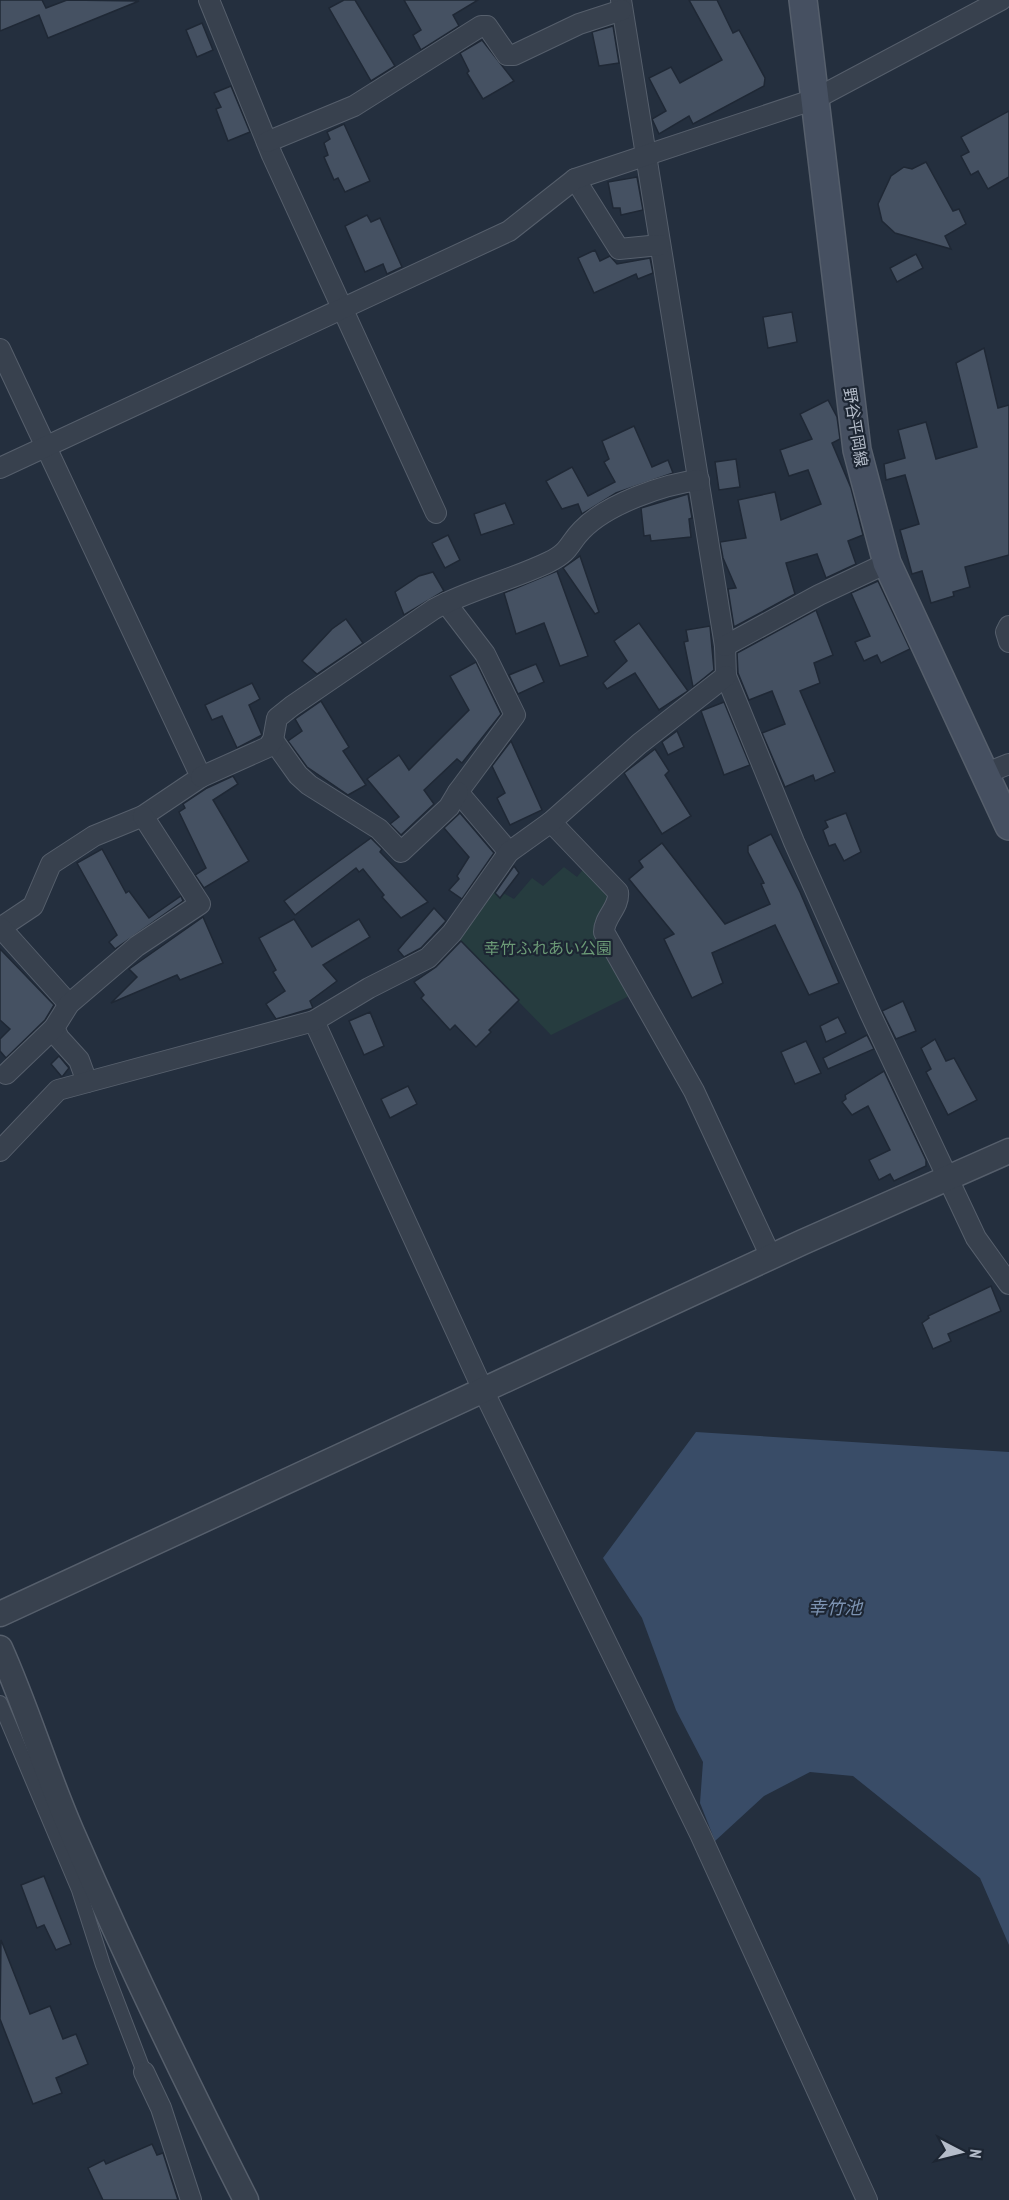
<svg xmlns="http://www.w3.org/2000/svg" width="1009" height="2200" font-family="'PT Sans Narrow','Noto Sans JP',sans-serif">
<rect width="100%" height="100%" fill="#242f3e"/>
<path fill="#263c3f" d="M589,862L619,899L604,932L639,991L551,1035L452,933L486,884L514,899L532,878L543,886L564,867L577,877Z"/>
<path fill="#394c67" d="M696,1432L1009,1452V1945L980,1878L853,1776L810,1772L764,1796L715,1841L700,1803L703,1762L676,1710L642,1618L603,1558Z"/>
<g fill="#455162" stroke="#1f2835" stroke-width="1.5">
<path d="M0,0H42L46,8L67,0L139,1L48,38L39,15L0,31Z"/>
<path d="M344,0H355L395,66L371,81L329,8Z"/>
<path d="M404,0H478L453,15L459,26L421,50L413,35L421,30Z"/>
<path d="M689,0H717L733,33L739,30L765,78L764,86L693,124L689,116L659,134L652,119L666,111L649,78L671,67L680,83L722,60Z"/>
<path d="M202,23L213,50L197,57L186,30Z"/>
<path d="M613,26L619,63L599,66L592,32Z"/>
<path d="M482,40L514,81L483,99L467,73L469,71L460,53Z"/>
<path d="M231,86L250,132L228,141L216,109L221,107L214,93Z"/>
<path d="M1009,111V177L988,189L978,171L971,175L961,156L969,152L961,137Z"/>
<path d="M344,124L370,181L345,192L338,178L334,180L324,157L328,155L324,143L330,139L327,132Z"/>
<path d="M926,162L953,211L959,209L966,224L945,236L951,249L895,233L882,221L878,204L891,176L904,167L912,169Z"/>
<path d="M637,177L643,210L621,215L620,208H613L608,182Z"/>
<path d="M367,215L371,222L380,218L402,267L387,274L383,264L365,272L345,226Z"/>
<path d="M595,250L600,261L610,256L617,264L650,258L653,273L638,279L636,274L594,293L578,258Z"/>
<path d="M916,254L923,268L897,282L890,268Z"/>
<path d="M792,312L797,342L768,348L763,317Z"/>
<path d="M984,348L998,408L1009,405V555L965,567L970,587L953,592L954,596L931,603L922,571L912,574L900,530L919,524L905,475L886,480L884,464L905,458L898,430L926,422L936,459L977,447L956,363Z"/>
<path d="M828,400L837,417L840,439L832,443L851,488L863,535L848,541L856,564L826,578L817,554L786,563L795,594L734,627L728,589L736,588L723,558L720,542L746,538L738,500L775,492L781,520L821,504L808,470L789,476L780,450L812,439L800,414Z"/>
<path d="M634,426L652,467L668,460L673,473L616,493L582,514L578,504L562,509L546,481L572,467L588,496L615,482L604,462L609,459L602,441Z"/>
<path d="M736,459L740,487L719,490L715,462Z"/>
<path d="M688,494L692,518L689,519L691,537L651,541L650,535L644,536L641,508Z"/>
<path d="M505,503L514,524L481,535L474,514Z"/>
<path d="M448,535L460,560L445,568L432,543Z"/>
<path d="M580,556L599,612L595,614L563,568Z"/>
<path d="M557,571L588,656L560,666L544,623L516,634L504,593Z"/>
<path d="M433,572L444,591L404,615L395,592L419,576Z"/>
<path d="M878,581L910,649L881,663L877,655L864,661L855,642L870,636L851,593Z"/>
<path d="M816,610L833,655L814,663L820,683L800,691L835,772L815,781L813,775L785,787L762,733L785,724L772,691L749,700L738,673L737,653Z"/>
<path d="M346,619L363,643L317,674L302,661L332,629Z"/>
<path d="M639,623L688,691L659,710L635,673L607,689L603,683L627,661L614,641Z"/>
<path d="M710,626L714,670L693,687L684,642L688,641L686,630Z"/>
<path d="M476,662L501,714L462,763L457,759L424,790L434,804L401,835L390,824L399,817L367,779L399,755L409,770L469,710L450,676Z"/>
<path d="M536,664L544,682L518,694L509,675Z"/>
<path d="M252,683L260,699L249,705L262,735L237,748L222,716L212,720L205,705Z"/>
<path d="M321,701L349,747L343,751L366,785L348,795L307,767L288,741L302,731L295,719Z"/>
<path d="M724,702L750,765L724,775L701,711Z"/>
<path d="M677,731L684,747L668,755L662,742Z"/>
<path d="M511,741L542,810L510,825L497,798L505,793L492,766Z"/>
<path d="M655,749L669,771L665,775L691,816L662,834L624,773Z"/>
<path d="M233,776L238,784L213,800L249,861L204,888L195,875L206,868L179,812L185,808L183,804L207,788Z"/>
<path d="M460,813L494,853L462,899L449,890L459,879L457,876L469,857L444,828Z"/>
<path d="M846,813L861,852L844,861L835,844L829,846L823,830L828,827L825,821Z"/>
<path d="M771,834L800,892L839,983L809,995L775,925L712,953L723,983L692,998L664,939L674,934L629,879L643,867L639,861L662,843L725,924L770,904L761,884L764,883L748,852V846Z"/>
<path d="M371,838L382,849L380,852L428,902L401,918L382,897L384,895L363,869L359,872L356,868L295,915L284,901Z"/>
<path d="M102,849L126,893L129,891L149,918L181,896L183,901L115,949L109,942L117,935L77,863Z"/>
<path d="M514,866L519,873L500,898L495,893Z"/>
<path d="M434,908L446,921L421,948L404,957L398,950Z"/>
<path d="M203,917L223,963L180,980L177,975L111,1003L137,977L129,969Z"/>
<path d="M294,919L312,947L359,919L370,937L323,965L337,981L310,1001L313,1008L276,1019L266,1004L285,991L273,972L276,970L259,938Z"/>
<path d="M461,941L519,1000L489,1030L491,1032L476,1047L455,1025L450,1030L421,998L424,995L414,982L436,967Z"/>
<path d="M0,949L54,1005L45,1020L6,1058L0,1051V1039L10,1029L0,1020Z"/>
<path d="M903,1001L916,1031L896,1039L882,1011Z"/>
<path d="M370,1012L384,1046L364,1055L349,1021Z"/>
<path d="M838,1017L846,1033L826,1042L820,1026Z"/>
<path d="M867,1035L874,1049L828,1069L823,1058Z"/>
<path d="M935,1039L946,1061L954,1058L977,1100L948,1115L926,1072L931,1069L921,1048Z"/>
<path d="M806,1041L821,1073L795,1084L781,1052Z"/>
<path d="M59,1056L69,1068L62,1077L51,1064Z"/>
<path d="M884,1071L926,1160V1166L894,1181L890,1174L879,1180L869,1160L890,1150L868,1106L852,1115L842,1102L846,1099L845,1095Z"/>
<path d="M408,1086L417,1104L390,1118L381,1099Z"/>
<path d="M991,1286L1001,1311L948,1334L951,1341L933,1349L922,1323L929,1318L928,1316Z"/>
<path d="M44,1876L71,1944L56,1950L44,1925L37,1928L21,1885Z"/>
<path d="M1,1940L30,2014L50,2006L63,2039L76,2034L88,2064L56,2078L62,2093L33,2104L0,2019Z"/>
<path d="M152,2144L157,2155L163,2153L178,2200H103L88,2168L104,2160L106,2164Z"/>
</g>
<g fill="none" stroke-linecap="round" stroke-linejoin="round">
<defs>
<path id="pedestrian" d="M0,1703L79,1890L103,1965L144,2072"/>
<g id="minor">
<path d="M209,0L272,155L436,513"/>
<path d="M621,0L702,503L725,646L726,676L794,842L870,1013L976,1238L1009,1284"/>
<path d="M267,142L354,106L481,26H487L507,55H514L579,24L622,10"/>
<path d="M575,179L619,249L660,245"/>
<path d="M0,349L201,777L143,816L94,836L51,864L33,906L0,928"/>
<path d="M0,468L509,231L575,179L815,99L1001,0"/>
<path d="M446,603L485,654L515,715L458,792L509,852"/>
<path d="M1009,626L1006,632L1009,642"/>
<path d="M725,646L819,595L887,563"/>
<path d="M273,740L298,775L309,785L379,829L401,852L449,807L458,792"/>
<path d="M984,774L1009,764"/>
<path d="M201,777L268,747L273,740L277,718L292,706L434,609C471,589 512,580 549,562C571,551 568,544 582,530C607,504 664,484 699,480"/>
<path d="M551,822L618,892C620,907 604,917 604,932L694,1091L771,1257"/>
<path d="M1,928L69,1004"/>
<path d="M314,1021L483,1390L700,1834L867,2200"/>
<path d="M54,1028L59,1038L79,1060L87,1082"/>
<path d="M6,1074L54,1028L69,1004L137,946L200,904L143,816"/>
<path d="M0,1151L58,1090L314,1021L369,988L428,958L452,933L509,852L551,822L639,744L726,676"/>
<path d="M144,2072L161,2108L191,2200"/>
</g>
<g id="tertiary">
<path d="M0,1614L803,1242L1009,1151"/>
<path d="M0,1648C27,1708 45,1770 71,1830C125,1955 184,2078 246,2200"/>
</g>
<path id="secondary" d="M803,0L857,450L887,563L1009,826"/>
</defs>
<use href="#pedestrian" stroke="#565f6c" stroke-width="16"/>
<use href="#minor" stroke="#565f6c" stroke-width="22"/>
<use href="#tertiary" stroke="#565f6c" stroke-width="27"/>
<use href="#secondary" stroke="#565f6c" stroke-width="30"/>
<use href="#pedestrian" stroke="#38414e" stroke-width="14"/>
<use href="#minor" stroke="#38414e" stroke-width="20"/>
<use href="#tertiary" stroke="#38414e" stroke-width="24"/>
<use href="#secondary" stroke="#465061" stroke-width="27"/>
</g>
<g text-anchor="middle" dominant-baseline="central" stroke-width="4.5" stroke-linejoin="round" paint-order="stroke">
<g font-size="16" fill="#b4bcc9" stroke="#1d2633">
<text transform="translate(856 427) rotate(81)">野谷平岡線</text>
</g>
<g font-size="16" fill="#6b9a76" stroke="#1d2633">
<text x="548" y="948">幸竹ふれあい公園</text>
</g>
<g font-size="18" font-style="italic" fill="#7c92b1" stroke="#1d2633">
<text x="835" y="1607">幸竹池</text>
</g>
</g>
<g transform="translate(961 2152) rotate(97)" stroke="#1d2633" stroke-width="4.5" paint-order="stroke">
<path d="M0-4.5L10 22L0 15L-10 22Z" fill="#b4bcc9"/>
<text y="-9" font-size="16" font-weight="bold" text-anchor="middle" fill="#b4bcc9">N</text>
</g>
</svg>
